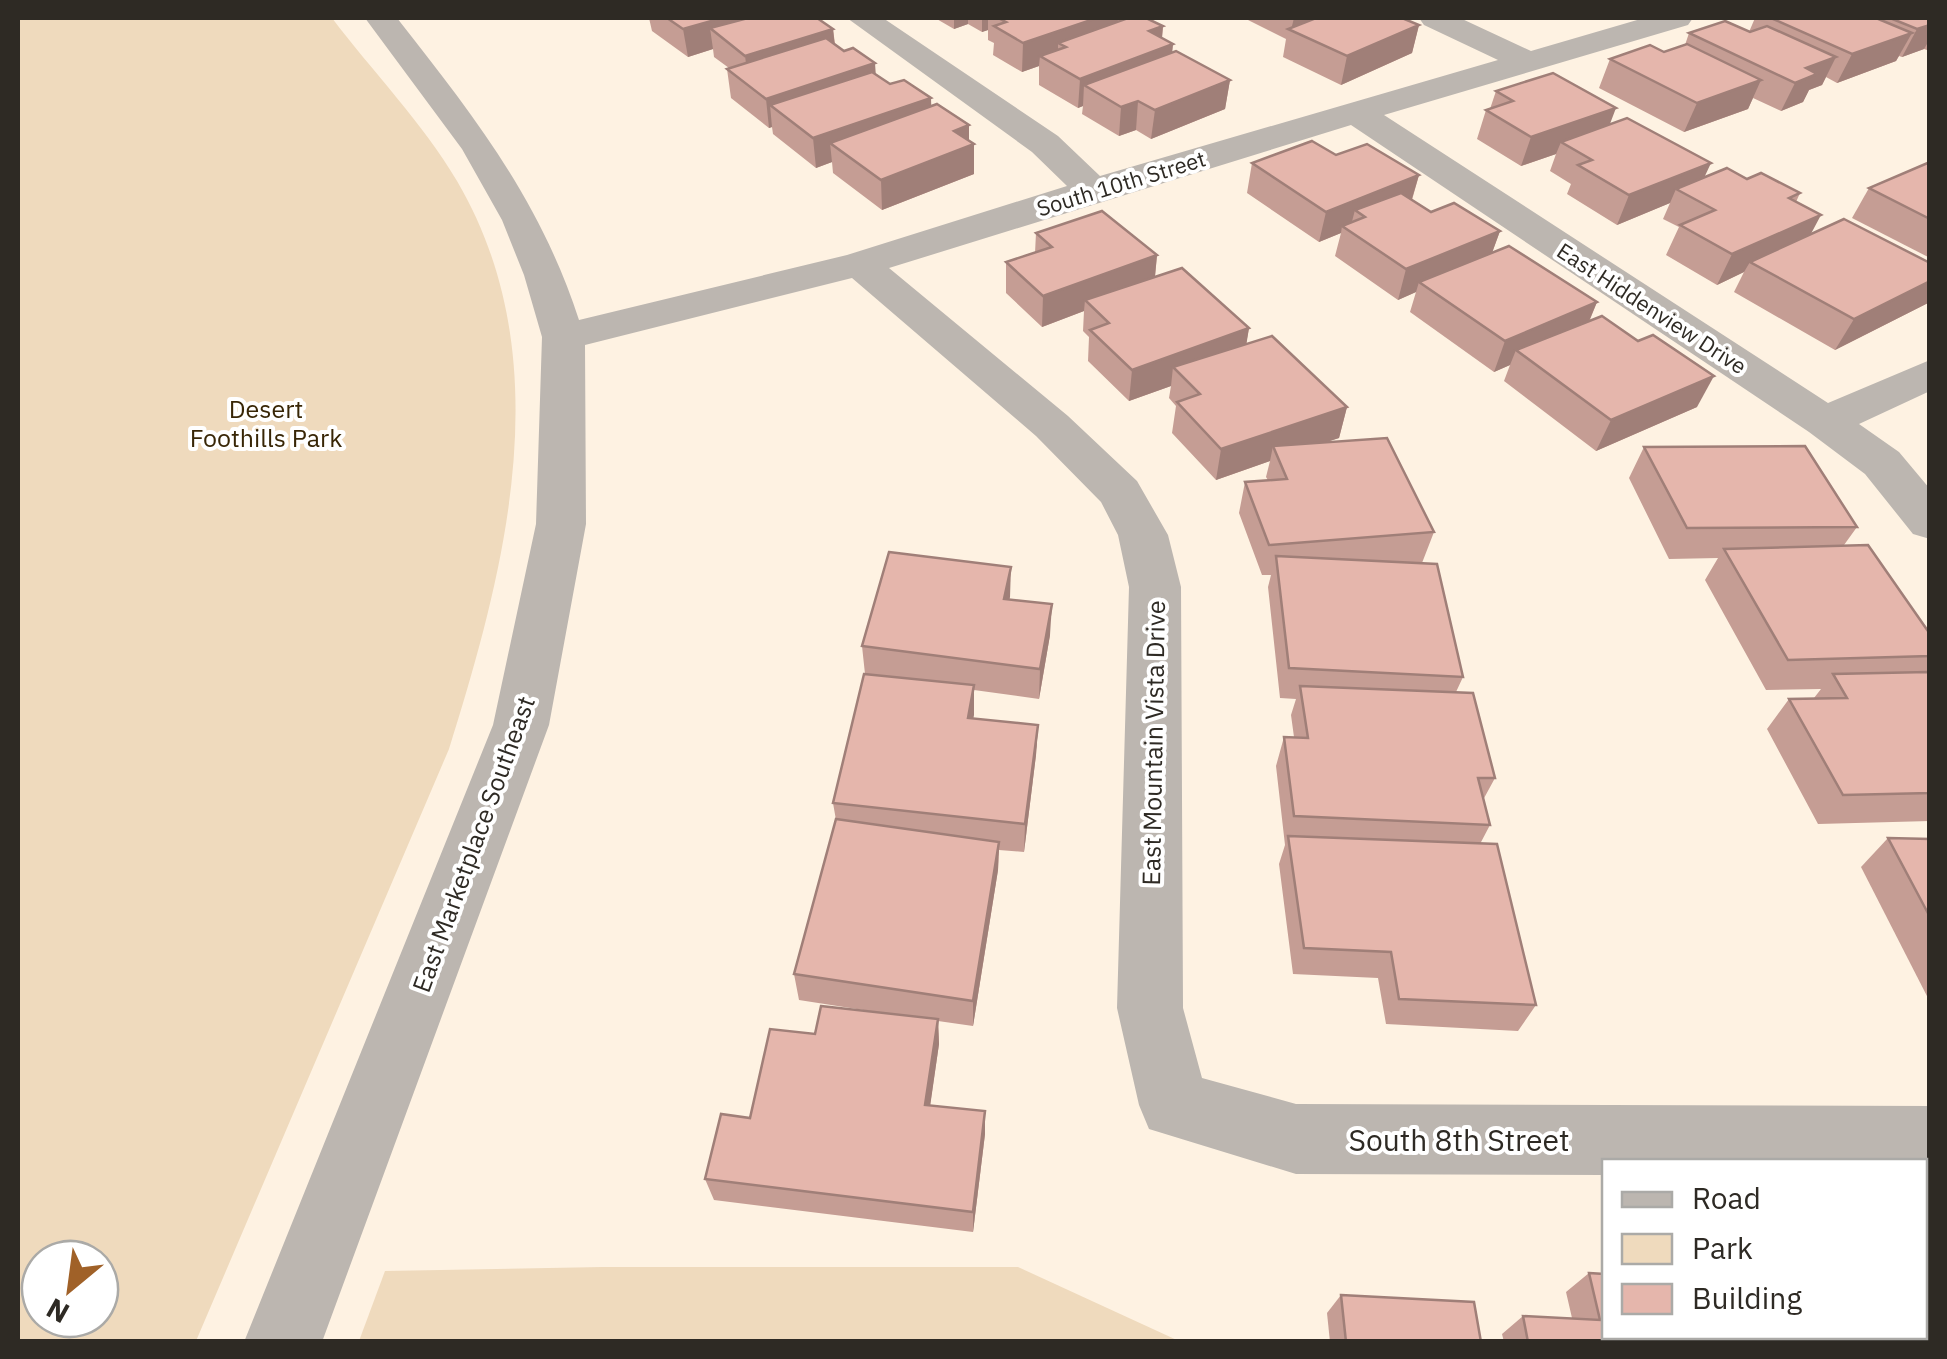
<svg xmlns="http://www.w3.org/2000/svg" width="1947" height="1359" font-family="'IBM Plex Sans',sans-serif">
<rect width="100%" height="100%" fill="#fef2e2"/>
<g fill="#efdabd" fill-rule="evenodd">
<path d="M18,18H332C372,71 423,123 457,181C561,358 506,567 449,749L196,1341H18ZM40,1259H100V1319H40Z"/>
<path d="M602,1267H1018L1179,1341H359L385,1271Z"/>
</g>
<g fill="none" stroke-linecap="round" stroke-linejoin="round">
<path fill="#bcb6b0" fill-rule="evenodd" d="M365,18H397C474,116 540,200 579,320L847,255L1067,186L1032,152L847,18H883L1058,136L1100,176L1498,60L1424,25L1419,18H1460L1531,51L1644,18H1693L1688,25L1384,115L1828,403L1930,360V391L1859,424L1899,452L1930,489V539L1913,534L1865,474L1809,432L1351,125L889,268L1068,416L1137,481L1168,535L1181,587L1183,1008L1202,1078L1296,1104L1930,1106V1176H1924V1162H1604V1175L1296,1174L1149,1129L1139,1105L1117,1008L1129,587L1118,535L1101,502L1036,436L852,278L585,345L586,524L549,725L322,1342H244L493,725L536,524L542,337L524,275L502,220L462,149Z"/>
</g>
<g fill="#c59d94">
<path d="M649,18H817L833,29L835,44L876,75L890,84L931,98V106L969,125V141L974,174L882,210L833,173L832,162L816,168L773,134L772,127L769,128L731,98L727,69L729,68L714,57L713,49L688,57L652,31Z"/>
<path d="M935,18H1118V21L1163,26L1162,38L1173,44L1172,52L1230,80L1225,109L1151,139L1136,130L1119,136L1082,114L1083,106L1078,108L1039,85V66L1022,72L993,55L994,43L988,40V30L982,32L968,24L954,29Z"/>
<path d="M1244,18H1407V20L1419,25L1412,53L1341,85L1283,57L1286,39Z"/>
<path d="M1755,18H1930V51L1924,49L1902,57L1899,56L1896,61L1837,83L1826,77L1822,85L1809,90L1803,102L1781,111L1753,98L1748,109L1684,132L1599,88L1610,59L1664,52L1685,45L1689,33L1749,32Z"/>
<path d="M1496,91L1610,124L1704,178L1747,179L1800,193L1796,202L1811,234L1928,303L1835,350L1734,292L1744,272L1717,285L1666,255L1679,227L1663,219L1670,203L1617,225L1567,194L1571,184L1550,171L1556,154L1521,166L1477,139L1486,110L1490,109Z"/>
<path d="M1336,155L1419,175L1412,200L1431,212L1500,231L1492,253L1597,302L1589,322L1697,407L1596,451L1504,381L1510,365L1494,372L1410,312L1416,292L1398,300L1335,256L1341,233L1319,242L1247,193L1252,163Z"/>
<path d="M1930,162V258L1852,218L1869,188Z"/>
<path d="M1036,233L1157,255L1155,277L1249,328L1246,344L1347,407L1339,438L1326,442L1434,532L1422,563L1463,677L1456,692L1495,778L1483,800L1490,825L1480,844L1536,1005L1518,1031L1386,1024L1378,978L1293,974L1279,864L1285,845L1276,766L1284,737H1294L1291,715L1296,699L1280,698L1268,587L1271,575H1262L1239,513L1245,482L1268,480L1266,477L1270,461L1216,480L1172,433L1176,406L1169,398L1171,386L1129,401L1088,361L1089,337L1083,331L1084,311L1042,327L1006,293V262L1035,253Z"/>
<path d="M1644,447L1857,527L1844,545L1930,634V821L1818,824L1767,729L1789,699L1814,698L1821,689L1766,690L1705,580L1718,558L1669,559L1629,478Z"/>
<path d="M1009,599L1050,635L1039,699L974,690L973,718L1038,725L1036,755L1024,852L999,850L998,870L973,1026L938,1021L939,1044L930,1105L985,1111V1134L973,1232L714,1200L705,1179L750,1118L889,1014L799,1000L794,974L836,820L833,803L865,674L862,646Z"/>
<path d="M1888,838L1930,839V1002L1861,867Z"/>
<path d="M1589,1273L1604,1336H1924L1930,1342H1504L1502,1334L1523,1316L1572,1318L1566,1292Z"/>
<path d="M1341,1295L1481,1342H1330L1327,1313Z"/>
</g>
<g fill="#a07f78">
<path d="M722,18H790L710,28L713,49L688,57L683,29Z"/>
<path d="M954,18H968V24L954,29Z"/>
<path d="M982,18H988V30L982,32Z"/>
<path d="M1097,18H1118L1116,38L1066,47L1058,43V59L1040,56L1039,66L1022,72L1023,43Z"/>
<path d="M1294,18H1352L1291,30Z"/>
<path d="M1397,18H1407L1404,32L1419,25L1412,53L1341,85L1347,56Z"/>
<path d="M1930,25V39L1924,49L1902,57L1917,29Z"/>
<path d="M1163,26L1161,48L1173,44L1170,72L1084,85L1083,106L1078,108L1080,79L1149,31Z"/>
<path d="M833,29L836,57L749,84L745,56Z"/>
<path d="M1912,33L1896,61L1837,83L1852,54Z"/>
<path d="M1836,57L1822,85L1809,90L1803,102L1781,111L1795,83L1806,68Z"/>
<path d="M875,63L877,92L770,105L772,127L769,128L766,99Z"/>
<path d="M1230,80L1225,109L1151,139L1155,110Z"/>
<path d="M1761,80L1748,109L1684,132L1697,103Z"/>
<path d="M931,98L932,127L830,143L832,162L816,168L813,138Z"/>
<path d="M1138,101L1136,130L1119,136L1121,107Z"/>
<path d="M1616,108L1605,137L1561,142L1556,154L1521,166L1531,137Z"/>
<path d="M969,125V146L974,144V174L882,210L881,180L954,131Z"/>
<path d="M1711,163L1697,193L1676,189L1670,203L1617,225L1629,195Z"/>
<path d="M1419,175L1410,205L1365,217L1355,210L1350,229L1342,226L1341,233L1319,242L1326,212Z"/>
<path d="M1821,215L1805,245L1750,262L1744,272L1717,285L1732,254Z"/>
<path d="M1500,231L1489,261L1419,282L1416,292L1398,300L1406,269Z"/>
<path d="M1157,255L1154,286L1085,300L1084,311L1042,327L1043,296Z"/>
<path d="M1930,281L1928,303L1835,350L1854,319Z"/>
<path d="M1597,302L1584,333L1516,350L1510,365L1494,372L1505,341Z"/>
<path d="M1249,328L1244,359L1173,367L1171,386L1129,401L1132,370Z"/>
<path d="M1714,376L1697,407L1596,451L1611,420Z"/>
<path d="M1347,407L1339,438L1278,458L1273,446L1270,461L1216,480L1221,449Z"/>
<path d="M1011,567L1010,597L1003,629L1004,599Z"/>
<path d="M1052,604L1050,635L1039,699L1040,669Z"/>
<path d="M974,685V715L968,747V718Z"/>
<path d="M1038,725L1036,755L1024,852L1025,824Z"/>
<path d="M999,842L998,870L973,1026V1001Z"/>
<path d="M938,1019L939,1044L927,1128L925,1105Z"/>
<path d="M985,1111V1134L973,1232V1212Z"/>
</g>
<g fill="#e5b6ac" stroke="#a07f78" stroke-width="2.5">
<path d="M667,18H722L683,29Z"/>
<path d="M748,18H817L833,29L745,56L710,28Z"/>
<path d="M998,18H1097L1023,43L994,26L1006,22Z"/>
<path d="M1128,18H1146L1163,26L1149,31L1173,44L1080,79L1040,56L1066,47L1058,43Z"/>
<path d="M1316,18H1402L1419,25L1347,56L1288,29Z"/>
<path d="M1771,18H1876L1912,33L1852,54Z"/>
<path d="M1890,18H1930V25L1917,29Z"/>
<path d="M1725,21L1750,32L1767,26L1836,57L1806,68L1817,74L1795,83L1689,33Z"/>
<path d="M826,38L844,51L853,48L875,63L766,99L727,69Z"/>
<path d="M1687,44L1761,80L1697,103L1610,59L1650,45L1664,52Z"/>
<path d="M1176,51L1230,80L1155,110L1138,101L1121,107L1084,85Z"/>
<path d="M872,72L890,84L904,80L931,98L813,138L770,105Z"/>
<path d="M1553,73L1616,108L1531,137L1486,110L1513,101L1496,91Z"/>
<path d="M937,104L969,125L954,131L974,144L881,180L830,143Z"/>
<path d="M1627,118L1711,163L1629,195L1578,165L1592,160L1561,142Z"/>
<path d="M1312,141L1336,155L1367,144L1419,175L1326,212L1252,163Z"/>
<path d="M1930,162V219L1869,188Z"/>
<path d="M1727,168L1747,179L1761,173L1800,193L1789,198L1821,215L1732,254L1680,225L1715,210L1676,189Z"/>
<path d="M1401,193L1431,212L1454,203L1500,231L1406,269L1342,226L1365,217L1355,210Z"/>
<path d="M1102,211L1157,255L1043,296L1006,262L1052,247L1036,233Z"/>
<path d="M1844,219L1930,263V281L1854,319L1750,262Z"/>
<path d="M1509,246L1597,302L1505,341L1419,282Z"/>
<path d="M1182,268L1249,328L1132,370L1090,330L1109,323L1085,300Z"/>
<path d="M1602,316L1638,341L1653,335L1714,376L1611,420L1516,350Z"/>
<path d="M1272,336L1347,407L1221,449L1177,402L1200,394L1173,367Z"/>
<path d="M1387,438L1434,532L1269,545L1245,482L1287,479L1273,446Z"/>
<path d="M1805,446L1857,527L1687,528L1644,447Z"/>
<path d="M1868,545L1930,634V656L1788,660L1724,549Z"/>
<path d="M889,552L1011,567L1004,599L1052,604L1040,669L862,646Z"/>
<path d="M1276,556L1437,564L1463,677L1289,668Z"/>
<path d="M1928,672L1930,674V793L1843,795L1789,699L1847,698L1833,674Z"/>
<path d="M864,674L974,685L968,718L1038,725L1025,824L833,803Z"/>
<path d="M1300,686L1473,693L1495,778H1478L1490,825L1294,816L1284,737L1308,738Z"/>
<path d="M836,819L999,842L973,1001L794,974Z"/>
<path d="M1288,836L1497,844L1536,1005L1399,999L1391,952L1304,948Z"/>
<path d="M1888,838L1930,839V917Z"/>
<path d="M821,1006L938,1019L925,1105L985,1111L973,1212L705,1179L721,1114L750,1118L770,1029L815,1034Z"/>
<path d="M1589,1273L1604,1274V1336H1748L1750,1342H1528L1523,1316L1600,1320Z"/>
<path d="M1924,1280H1930V1342H1779L1778,1336H1924Z"/>
<path d="M1341,1295L1474,1302L1481,1342H1346Z"/>
</g>
<g text-anchor="middle" dominant-baseline="central" stroke-width="8" stroke-linejoin="round" paint-order="stroke">
<g font-size="22" fill="#2e2a24" stroke="#fff">
<text transform="translate(1121 183) rotate(-17)">South 10th Street</text>
<text transform="translate(1652 308) rotate(33)">East Hiddenview Drive</text>
</g>
<g font-size="25" fill="#382606" stroke="#fff">
<text x="266" y="408">Desert<tspan x="266" dy="29">Foothills Park</tspan></text>
</g>
<g font-size="25" fill="#2e2a24" stroke="#fff">
<text transform="translate(1153 743) rotate(-89)">East Mountain Vista Drive</text>
<text transform="translate(473 844) rotate(-70)">East Marketplace Southeast</text>
</g>
<g font-size="30" fill="#2e2a24" stroke="#fff">
<text x="1459" y="1139">South 8th Street</text>
</g>
</g>
<rect width="1947" height="1359" fill="none" stroke="#2e2a24" stroke-width="40"/>
<rect x="1602" y="1159" width="325" height="180" fill="#ffffff" stroke="#abaaa7" stroke-width="2.5"/>
<rect x="1622" y="1192" width="50" height="15" fill="#bcb6b0" stroke="#abaaa7" stroke-width="2.5"/>
<text x="1692" y="1209" font-size="30" fill="#2e2a24">Road</text>
<rect x="1622" y="1234" width="50" height="30" fill="#efdabd" stroke="#abaaa7" stroke-width="2.5"/>
<text x="1692" y="1259" font-size="30" fill="#2e2a24">Park</text>
<rect x="1622" y="1284" width="50" height="30" fill="#e5b6ac" stroke="#abaaa7" stroke-width="2.5"/>
<text x="1692" y="1309" font-size="30" fill="#2e2a24">Building</text>
<g transform="translate(70 1289) rotate(209)"><circle r="48" fill="#ffffff" stroke="#abaaa7" stroke-width="2.5"/>
<path d="M0-8L18 38L0 25L-18 38Z" fill="#a06128"/>
<text y="-15" font-size="28" font-weight="bold" text-anchor="middle" fill="#2e2a24">N</text>
</g>
</svg>
